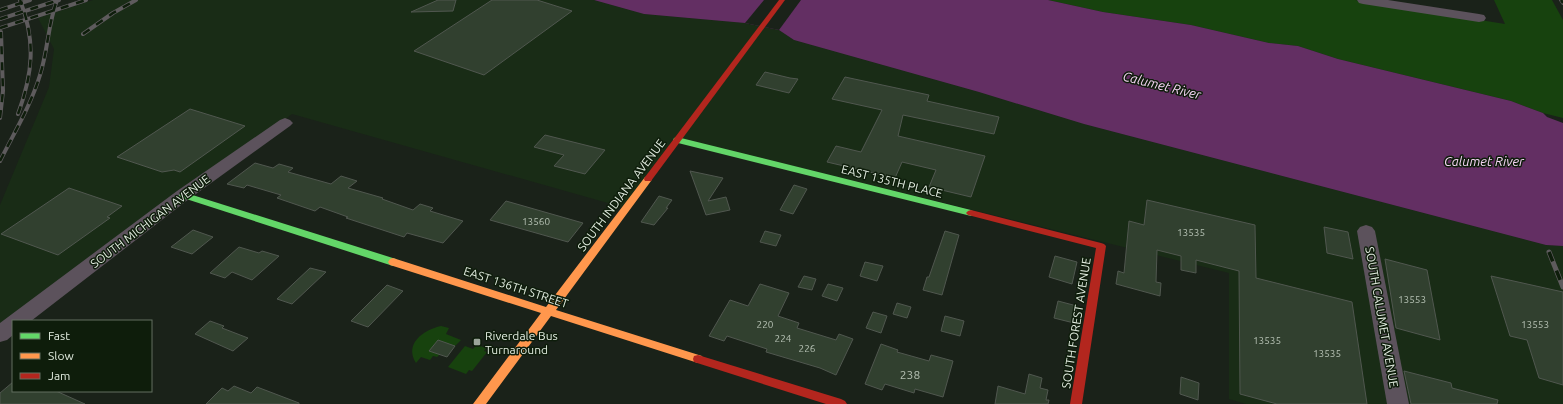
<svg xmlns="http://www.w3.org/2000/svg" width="1563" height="404" font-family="Ubuntu,sans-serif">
<rect width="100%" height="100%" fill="#1a2219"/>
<path fill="#192c16" d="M93,0H594L644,14L745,23L779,30L794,40L979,92L1084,124L1546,245L1563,246V404H1246L1229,399V273L676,137L622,207L292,114L16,321H13L0,333V205L49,87L54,49L38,18Z"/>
<g fill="#17420e">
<path d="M1048,0H1355L1505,24L1494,0H1552L1563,20V118L1543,113L1511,101L1338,59L1298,46L1269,43L1191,25L1103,12Z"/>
<path d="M441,326L449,328L446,334L461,340L455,346L438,340L440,354L437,357L433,356L430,360L421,357L416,363C404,344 423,330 441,326Z"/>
<path d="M477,345L486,348L484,351L487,352L472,371L469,370L466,374L448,367L465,346L473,349Z"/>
</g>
<path fill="#632f63" d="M594,0H1048L1103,12L1191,25L1269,43L1298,46L1338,59L1511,101L1543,113L1547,117L1563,123V246L1546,245L1084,124L979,92L794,40L779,30L745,23L644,14Z"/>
<path fill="#1a2219" d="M764,0H801L779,30L745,23Z"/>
<g fill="#31402f" stroke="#50574f">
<path d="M438,0H456L453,11L411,12Z"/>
<path d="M492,0H537L572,11L484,75L414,51Z"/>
<path d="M765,72L790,78L798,79L789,93L756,85Z"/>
<path d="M845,77L929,95L927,101L999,117L994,134L903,115L898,136L985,156L971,197L929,187L936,170L902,162L895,178L827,162L836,146L861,152L882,110L832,99Z"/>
<path d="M190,109L245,126L180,172L174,170L162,172L117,157Z"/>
<path d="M545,135L605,150L585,174L554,166L564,155L534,147Z"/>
<path d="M255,163L273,168L279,164L293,168L288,172L331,184L341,176L357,181L348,188L383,198L382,199L413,210L420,204L433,208L430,211L463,221L443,243L407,233L404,237L346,218L348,217L320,207L315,211L277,198L281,195L247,185L244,188L227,184Z"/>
<path d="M690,171L723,178L708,201L726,197L730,210L706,215Z"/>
<path d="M794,185L807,189L793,214L780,210Z"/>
<path d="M69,188L122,206L107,217L110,218L58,255L1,234Z"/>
<path d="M659,196L672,200L666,208H668L654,225L641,222Z"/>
<path d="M1147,200L1255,225L1256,278L1352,302L1367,404H1277L1240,394L1239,271L1196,260V273L1181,270V256L1157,250L1156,282L1161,283L1160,296L1116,284L1118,271L1124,273L1129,221L1144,225Z"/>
<path d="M506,201L583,223L568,242L490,220Z"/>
<path d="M1324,227L1348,232L1353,259L1327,253Z"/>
<path d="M193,230L213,237L192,254L171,247Z"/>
<path d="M765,231L781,235L776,246L760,242Z"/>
<path d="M945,231L959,235L942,295L923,290L927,277H929Z"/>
<path d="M239,247L259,253L262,251L279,256L252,280L232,272L225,278L210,273Z"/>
<path d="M1055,256L1077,262L1072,284L1049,277Z"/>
<path d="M1385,259L1427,270L1440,340L1396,328Z"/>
<path d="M865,262L883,266L877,281L860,276Z"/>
<path d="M310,268L326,272L292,304L277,299Z"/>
<path d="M804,276L816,279L812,290L798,287Z"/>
<path d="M1491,276L1563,292V385L1539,378L1527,340L1510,336Z"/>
<path d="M760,284L789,293L778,316L799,323L797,328L836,340L839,334L853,339L836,375L820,368L766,352L767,349L727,336L724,341L709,336L730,300L748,306Z"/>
<path d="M828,284L843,288L837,301L822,296Z"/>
<path d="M387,285L403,291L368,327L351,321Z"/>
<path d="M1058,301L1077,306L1074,323L1054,318Z"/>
<path d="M897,303L911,307L907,318L893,314Z"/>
<path d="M873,312L887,316L881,333L866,328Z"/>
<path d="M945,316L964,321L960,336L941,331Z"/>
<path d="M210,321L224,326L222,328L248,338L233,351L195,334Z"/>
<path d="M438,340L455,346L447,357L429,351Z"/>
<path d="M881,344L898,350L897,352L929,361L931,355L953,361L943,397L915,389L914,393L885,384L882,390L865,384Z"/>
<path d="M1404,371L1451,383L1452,388L1498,400L1497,404H1411Z"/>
<path d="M1029,374L1042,378L1040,388L1048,390L1046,400H1049L1048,404H995L998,386L1025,394Z"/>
<path d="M1181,377L1199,383L1198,400L1180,394Z"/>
<path d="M13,382V391H56L85,404H0V393Z"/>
<path d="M234,386L251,393L257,387L299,403V404H206L222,388L228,391Z"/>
</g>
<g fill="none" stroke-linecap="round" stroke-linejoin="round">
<g fill="#5c525c" fill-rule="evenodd">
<path d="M1357,0H1388L1479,14L1484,15L1486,18L1484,21L1479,22L1363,4L1359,3Z"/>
<path d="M285,118L290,120L293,123L290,126L189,199L31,321H13V335L7,340L0,342V323L177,191L280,120Z"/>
<path d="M1366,225L1372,227L1375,231L1409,404H1387L1357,231L1360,227Z"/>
</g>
<g fill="#63d668" fill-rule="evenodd">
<path d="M677,137L971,210L976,213L971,216L674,142L673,140L674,138Z"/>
<path d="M183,192L396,259L398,262L396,265L393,266L180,197L179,195Z"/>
</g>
<path fill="#ff974d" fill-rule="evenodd" d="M648,176L651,177L652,179L651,181L556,310L702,356L703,359L702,362L698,363L551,316L486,404H473L541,313L390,265L388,262L390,259L393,258L546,307L645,177Z"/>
<g fill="#b3261e" fill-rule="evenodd">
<path d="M779,0H785L651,181H645L644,179L645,177Z"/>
<path d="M971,210L1101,243L1104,244L1106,246L1082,404H1070L1096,248L968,215L966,213L968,211Z"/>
<path d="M698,355L841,399L845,401L847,404H826L694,362L693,359L694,356Z"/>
</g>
<defs>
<g id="rail-far1">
<path d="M1561,0L1563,3"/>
<path d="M0,10L30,0"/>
<path d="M0,19L59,0"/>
<path d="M0,28L86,0"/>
<path d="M83,34L113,13L136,0"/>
<path d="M18,114C33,73 36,41 20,0"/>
<path d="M0,118L3,91L1,32"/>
<path d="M0,161C14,133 31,105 40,75C48,50 48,24 57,0"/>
</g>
<path id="rail" d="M1549,252L1563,287"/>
</defs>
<use href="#rail-far1" stroke="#5e5b5d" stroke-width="4"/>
<use href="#rail" stroke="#5e5b5d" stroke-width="5"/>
<use href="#rail-far1" stroke="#0e1d0b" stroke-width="2.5" stroke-dasharray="8" stroke-linecap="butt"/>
<use href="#rail" stroke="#0e1d0b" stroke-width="3.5" stroke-dasharray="10" stroke-linecap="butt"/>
</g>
<rect fill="#9ba59a" stroke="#0e1d0b" stroke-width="1.5" x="473" y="338" width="8" height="8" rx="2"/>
<g text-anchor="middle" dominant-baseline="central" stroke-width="3" stroke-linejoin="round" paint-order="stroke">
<g font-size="10" fill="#b5c0b3">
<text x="536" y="221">13560</text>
<text x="1191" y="232">13535</text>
<text x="1412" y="299">13553</text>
<text x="765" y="324">220</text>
<text x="1535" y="324">13553</text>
<text x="783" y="338">224</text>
<text x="1267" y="340">13535</text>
<text x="807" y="348">226</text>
<text x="1327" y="353">13535</text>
</g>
<g font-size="12" fill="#e1ebdf" stroke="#0e1d0b">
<text transform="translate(892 181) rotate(14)">EAST 135TH PLACE</text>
<text transform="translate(621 195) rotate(-53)">SOUTH INDIANA AVENUE</text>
<text transform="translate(150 221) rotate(-37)">SOUTH MICHIGAN AVENUE</text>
<text transform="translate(516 287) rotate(18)">EAST 136TH STREET</text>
<text transform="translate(1382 317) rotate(80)">SOUTH CALUMET AVENUE</text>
<text transform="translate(1076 323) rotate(-81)">SOUTH FOREST AVENUE</text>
</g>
<g font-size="12" fill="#e1ebdf" stroke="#0e1d0b" text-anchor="start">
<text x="485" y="335">Riverdale Bus<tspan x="485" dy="14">Turnaround</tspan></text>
</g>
<g font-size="12" fill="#b5c0b3">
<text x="910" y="374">238</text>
</g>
<g font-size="13" font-style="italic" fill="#f8d6f7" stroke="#0e1d0b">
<text transform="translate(1162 85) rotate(14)">Calumet River</text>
<text x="1484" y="161">Calumet River</text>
</g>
</g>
<rect x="12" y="320" width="140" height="72" fill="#0e1d0b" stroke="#626f60"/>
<rect x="20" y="333" width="20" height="6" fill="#63d668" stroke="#626f60"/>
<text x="48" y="340" font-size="12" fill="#e1ebdf">Fast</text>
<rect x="20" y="353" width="20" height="6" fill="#ff974d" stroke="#626f60"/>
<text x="48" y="360" font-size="12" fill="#e1ebdf">Slow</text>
<rect x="20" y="373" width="20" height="6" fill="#b3261e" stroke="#626f60"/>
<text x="48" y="380" font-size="12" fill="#e1ebdf">Jam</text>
</svg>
